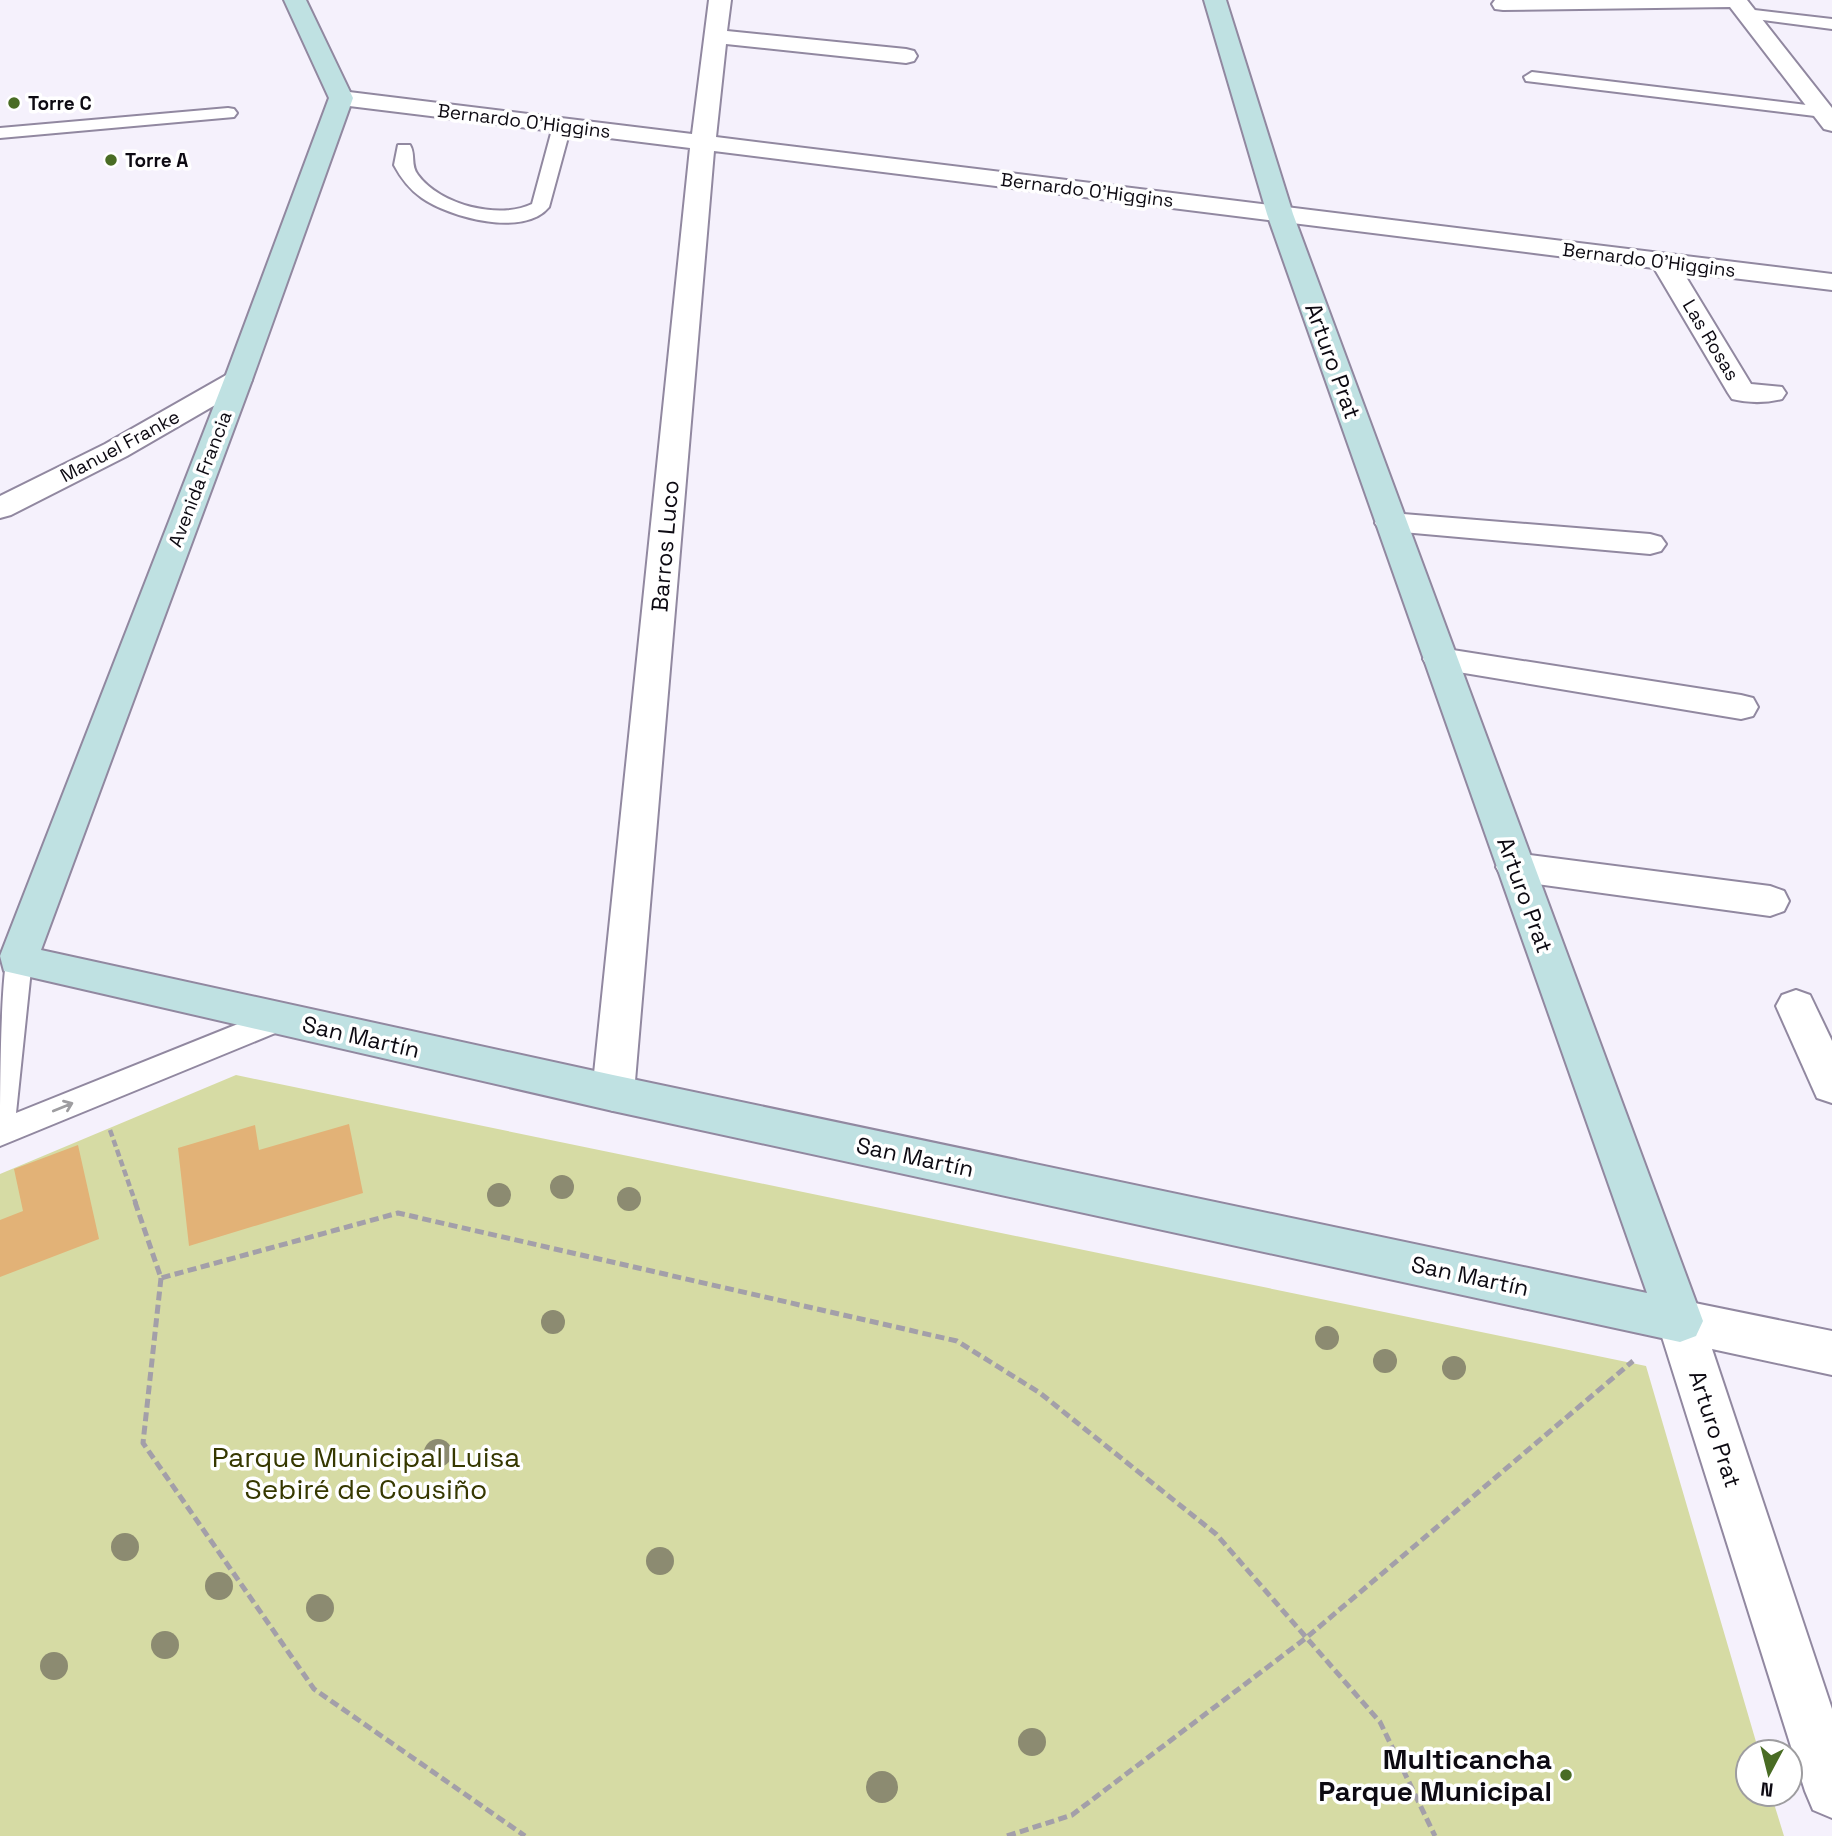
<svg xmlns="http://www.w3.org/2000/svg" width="1832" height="1836" font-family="'Space Grotesk',sans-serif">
<rect width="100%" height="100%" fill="#f5f1fc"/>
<path fill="#d6dba4" d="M236,1075L1646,1366L1759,1752H1748V1794H1771L1784,1836H0V1174Z"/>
<g fill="#e2b277">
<path d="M349,1124L363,1193L189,1246L178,1148L255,1125L259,1150Z"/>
<path d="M78,1145L99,1239L0,1277V1220L23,1211L14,1169Z"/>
</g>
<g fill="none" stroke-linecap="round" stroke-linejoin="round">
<defs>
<g id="lane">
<path d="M1746,9L1832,19V29L1740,17L1738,14Z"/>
<path d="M1532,72L1823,107L1832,112L1823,117L1526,81L1524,77Z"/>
<path d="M228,108L234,109L237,113L234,117L0,138V128Z"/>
<path d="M562,121L571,126L549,207C524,238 449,217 422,198C409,189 401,178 394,165L398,145H410C416,155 410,165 418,175C440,205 499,220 532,204L553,126Z"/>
<path d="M18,949L28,952L32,960L16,1113L280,1007L290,1011L295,1019L290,1027L0,1146C0,1106 0,982 8,952Z"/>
</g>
<g id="street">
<path d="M709,0H731L727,31L906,49L914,51L917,56L914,61L906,63L726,44L716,137L1832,274V290L1683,272L1751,384L1782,387L1786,393L1782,399C1766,403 1748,403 1732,399L1728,393L1654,268L714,151L634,1093L628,1105L613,1111L598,1105L592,1093L690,148L341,105L333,103L329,98L333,93L341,91L692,134Z"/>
<path d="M1495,0H1747L1832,108V131L1824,129L1730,7L1503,10L1495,9L1492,4Z"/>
<path d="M238,371L248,374L252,380L248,386L127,456L11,515L0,518V496L105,444L228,374Z"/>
<path d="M1391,513L1650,534L1661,537L1666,544L1661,551L1650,554L1380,530L1375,523L1380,516Z"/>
<path d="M1440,648L1741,695L1753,698L1758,707L1753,716L1741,719L1428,667L1423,659L1428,651Z"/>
<path d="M1515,853L1770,886L1784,891L1789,901L1784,911L1770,916L1515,881L1502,877L1496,867L1502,857Z"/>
<path d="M1796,990L1810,995L1832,1041V1103L1817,1098L1776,1006L1782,995Z"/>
<path d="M1680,1300L1832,1331V1375L1712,1349L1832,1709V1818L1813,1810L1805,1791L1657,1321L1664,1306Z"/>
</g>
<path id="secondary" d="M284,0H306L353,98L252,380L41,950L613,1075L1647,1293L1267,214L1204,0H1226L1293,214L1703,1321L1696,1336L1680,1342L613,1111L4,971L0,956L224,380L329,98Z"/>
</defs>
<use href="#lane" stroke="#9188a0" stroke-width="4"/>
<use href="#street" stroke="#9188a0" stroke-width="4"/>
<use href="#secondary" stroke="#9188a0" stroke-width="4"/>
<path stroke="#a39fa9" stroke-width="4.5" stroke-dasharray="7 3.5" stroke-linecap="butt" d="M110,1130L136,1204"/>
<g stroke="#a39fa9" stroke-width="5" stroke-dasharray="9 4.5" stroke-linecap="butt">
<path d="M135,1202L161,1278L398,1213L957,1341L1040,1393L1216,1534L1380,1722L1435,1836"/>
<path d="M161,1278L143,1443L314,1689L525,1836"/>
<path d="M1007,1836L1072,1815L1306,1638L1633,1361"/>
</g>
<use href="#lane" fill="#fff" fill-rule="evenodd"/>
<use href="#street" fill="#fff" fill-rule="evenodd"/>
<use href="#secondary" fill="#bfe1e2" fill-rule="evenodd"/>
</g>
<g fill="#8c8b71">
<circle cx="562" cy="1187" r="12"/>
<circle cx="499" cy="1195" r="12"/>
<circle cx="629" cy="1199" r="12"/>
<circle cx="553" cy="1322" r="12"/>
<circle cx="1327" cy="1338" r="12"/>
<circle cx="1385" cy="1361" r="12"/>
<circle cx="1454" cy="1368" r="12"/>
<circle cx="438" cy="1453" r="14"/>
<circle cx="125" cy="1547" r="14"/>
<circle cx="660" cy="1561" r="14"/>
<circle cx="219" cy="1586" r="14"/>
<circle cx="320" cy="1608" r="14"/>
<circle cx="165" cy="1645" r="14"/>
<circle cx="54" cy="1666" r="14"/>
<circle cx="1032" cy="1742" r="14"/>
<circle cx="882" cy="1787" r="16"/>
</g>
<defs><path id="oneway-shaft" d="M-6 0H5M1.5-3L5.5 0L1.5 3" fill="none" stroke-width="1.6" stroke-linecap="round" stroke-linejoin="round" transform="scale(1.75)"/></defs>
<use stroke="#9e9da0" href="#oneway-shaft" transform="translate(63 1107) rotate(-22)"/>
<g fill="#496c24" stroke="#fff" stroke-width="2.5">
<circle cx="14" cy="103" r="7"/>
<circle cx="111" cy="160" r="7"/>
<circle cx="1566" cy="1775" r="7"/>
</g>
<g text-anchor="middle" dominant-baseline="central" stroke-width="7" stroke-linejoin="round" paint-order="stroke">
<g font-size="19" font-weight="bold" fill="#0d0a12" stroke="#fff" text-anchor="start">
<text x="28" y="103">Torre C</text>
<text x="125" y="160">Torre A</text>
</g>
<g font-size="19" fill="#0d0a12" stroke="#fff">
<text transform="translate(524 121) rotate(7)">Bernardo O'Higgins</text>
<text transform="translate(1087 190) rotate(7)">Bernardo O'Higgins</text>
<text transform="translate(1649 260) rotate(7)">Bernardo O'Higgins</text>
<text transform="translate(1711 340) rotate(59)">Las Rosas</text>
<text transform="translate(120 446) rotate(-28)">Manuel Franke</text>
<text transform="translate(200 479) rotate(-69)">Avenida Francia</text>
</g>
<g font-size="23" fill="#0d0a12" stroke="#fff">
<text transform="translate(1333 361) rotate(70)">Arturo Prat</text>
<text transform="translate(665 546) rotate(-85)">Barros Luco</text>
<text transform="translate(1525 895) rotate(70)">Arturo Prat</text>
<text transform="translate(361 1037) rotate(13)">San Martín</text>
<text transform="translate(915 1157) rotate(12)">San Martín</text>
<text transform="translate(1470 1276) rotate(12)">San Martín</text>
<text transform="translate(1715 1429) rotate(72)">Arturo Prat</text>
</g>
<g font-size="28" fill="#363800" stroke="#fff">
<text x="366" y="1457">Parque Municipal Luisa<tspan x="366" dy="32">Sebiré de Cousiño</tspan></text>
</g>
<g font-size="28" font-weight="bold" fill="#0d0a12" stroke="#fff" text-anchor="end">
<text x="1552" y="1759">Multicancha<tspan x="1552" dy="32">Parque Municipal</tspan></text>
</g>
</g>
<g transform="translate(1769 1773) rotate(187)"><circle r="33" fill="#ffffff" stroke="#9e9da0" stroke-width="2"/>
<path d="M0-5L12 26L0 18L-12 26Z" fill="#496c24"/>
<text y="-10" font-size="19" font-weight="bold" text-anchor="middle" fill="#0d0a12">N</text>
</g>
</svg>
